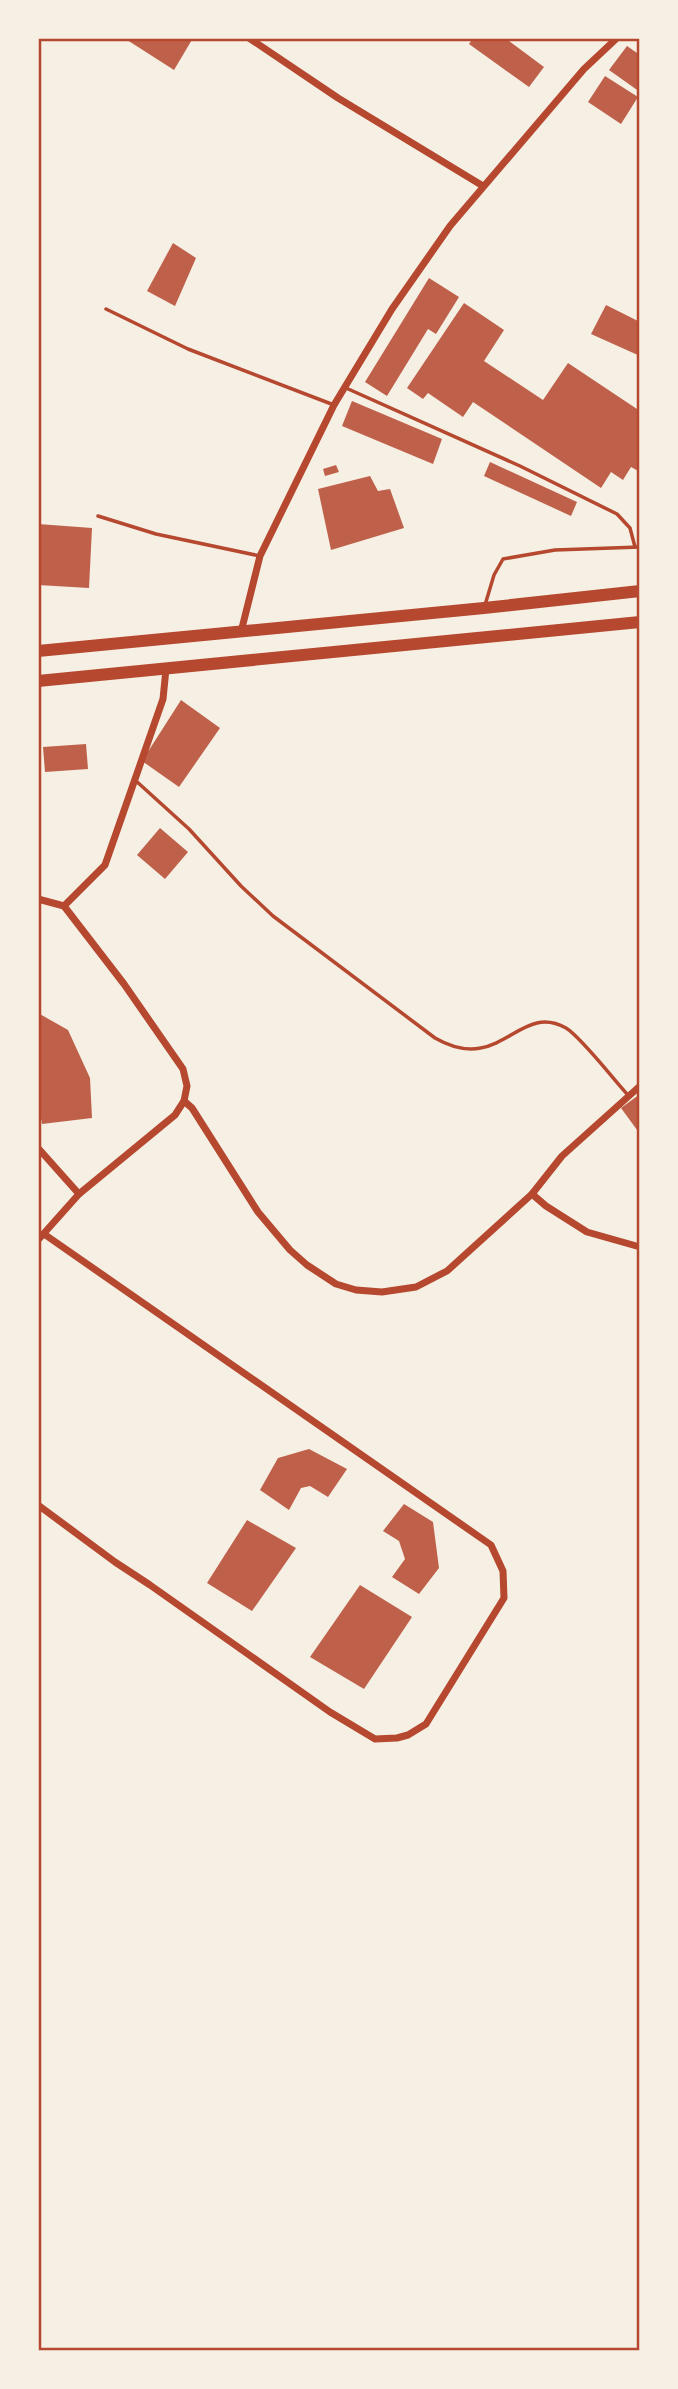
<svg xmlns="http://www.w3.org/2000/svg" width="678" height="2389" font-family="'Fira Sans',sans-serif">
<rect width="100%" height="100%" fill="#f6efe4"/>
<g fill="#bf614a">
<path d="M124,38H193L174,70Z"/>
<path d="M473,38H505L544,67L529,87L469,44Z"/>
<path d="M627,46L640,55V92L609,70Z"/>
<path d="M605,76L638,97L621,124L588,102Z"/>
<path d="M173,243L196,258L175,306L147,291Z"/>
<path d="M429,278L459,297L436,334L428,329L387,396L365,382Z"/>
<path d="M464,303L504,330L484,361L543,400L568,363L640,411V472L631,467L623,480L611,472L601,488L473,402L463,417L428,393L423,399L407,388Z"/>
<path d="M606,305L640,322V356L591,334Z"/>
<path d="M352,401L442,439L433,464L342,426Z"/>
<path d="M490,462L577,502L571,516L484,476Z"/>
<path d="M336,465L339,472L325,476L323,469Z"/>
<path d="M370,476L378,491L390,489L404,528L331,550L318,489Z"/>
<path d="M38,524L92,528L89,588L38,585Z"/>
<path d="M181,700L220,728L179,787L142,761Z"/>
<path d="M86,744L88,769L45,772L43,747Z"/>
<path d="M160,828L188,852L165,879L137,855Z"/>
<path d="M38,1013L68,1030L90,1078L92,1118L42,1124L38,1102Z"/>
<path d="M640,1094V1134L621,1108Z"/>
<path d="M309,1449L347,1469L328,1497L310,1486L301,1488L289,1510L260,1490L278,1458Z"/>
<path d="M404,1504L433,1522L439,1568L419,1594L392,1577L405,1559L399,1541L383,1531Z"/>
<path d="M247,1520L296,1548L252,1611L207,1583Z"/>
<path d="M360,1585L412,1617L364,1689L310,1657Z"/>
</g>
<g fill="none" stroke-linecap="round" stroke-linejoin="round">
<g stroke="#b5482f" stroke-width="3.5">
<path d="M106,309L188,349L334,405"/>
<path d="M346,388L520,466L617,514L630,528L635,547"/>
<path d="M98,516L156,534L260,556"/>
<path d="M485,605L494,575L503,559L555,550L640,547"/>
<path d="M135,780L189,829L241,886L273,916L435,1038C501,1076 518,1001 566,1028C581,1037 614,1080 628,1095"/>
</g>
<g stroke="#b5482f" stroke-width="7">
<path d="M249,38L338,98L483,186"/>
<path d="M241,632L260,556L334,405L392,309L450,226L584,69L617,38"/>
<path d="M38,899L64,906L124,984L183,1069L187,1086L184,1101L175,1115L79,1194L38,1240"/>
<path d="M64,906L105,865L163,699L166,669"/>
<path d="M184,1101L192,1108L258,1212L290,1250L307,1265L336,1284L356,1290L382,1292L416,1287L447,1271L532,1194L562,1156L640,1086"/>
<path d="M38,1148L79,1194"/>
<path d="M532,1194L546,1206L587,1232L640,1247"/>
<path d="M38,1505L115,1562L150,1585L330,1712L375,1739L397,1738L408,1735L426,1724L504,1598L503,1571L491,1545L44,1234"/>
</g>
<g stroke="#b5482f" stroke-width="12">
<path d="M38,651L484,608L640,591"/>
<path d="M38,681L640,622"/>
</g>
</g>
<rect width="678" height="2389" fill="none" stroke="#f6efe4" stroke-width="80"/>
<rect x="40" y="40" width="598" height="2309" fill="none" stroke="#b5482f" stroke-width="2.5"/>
</svg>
